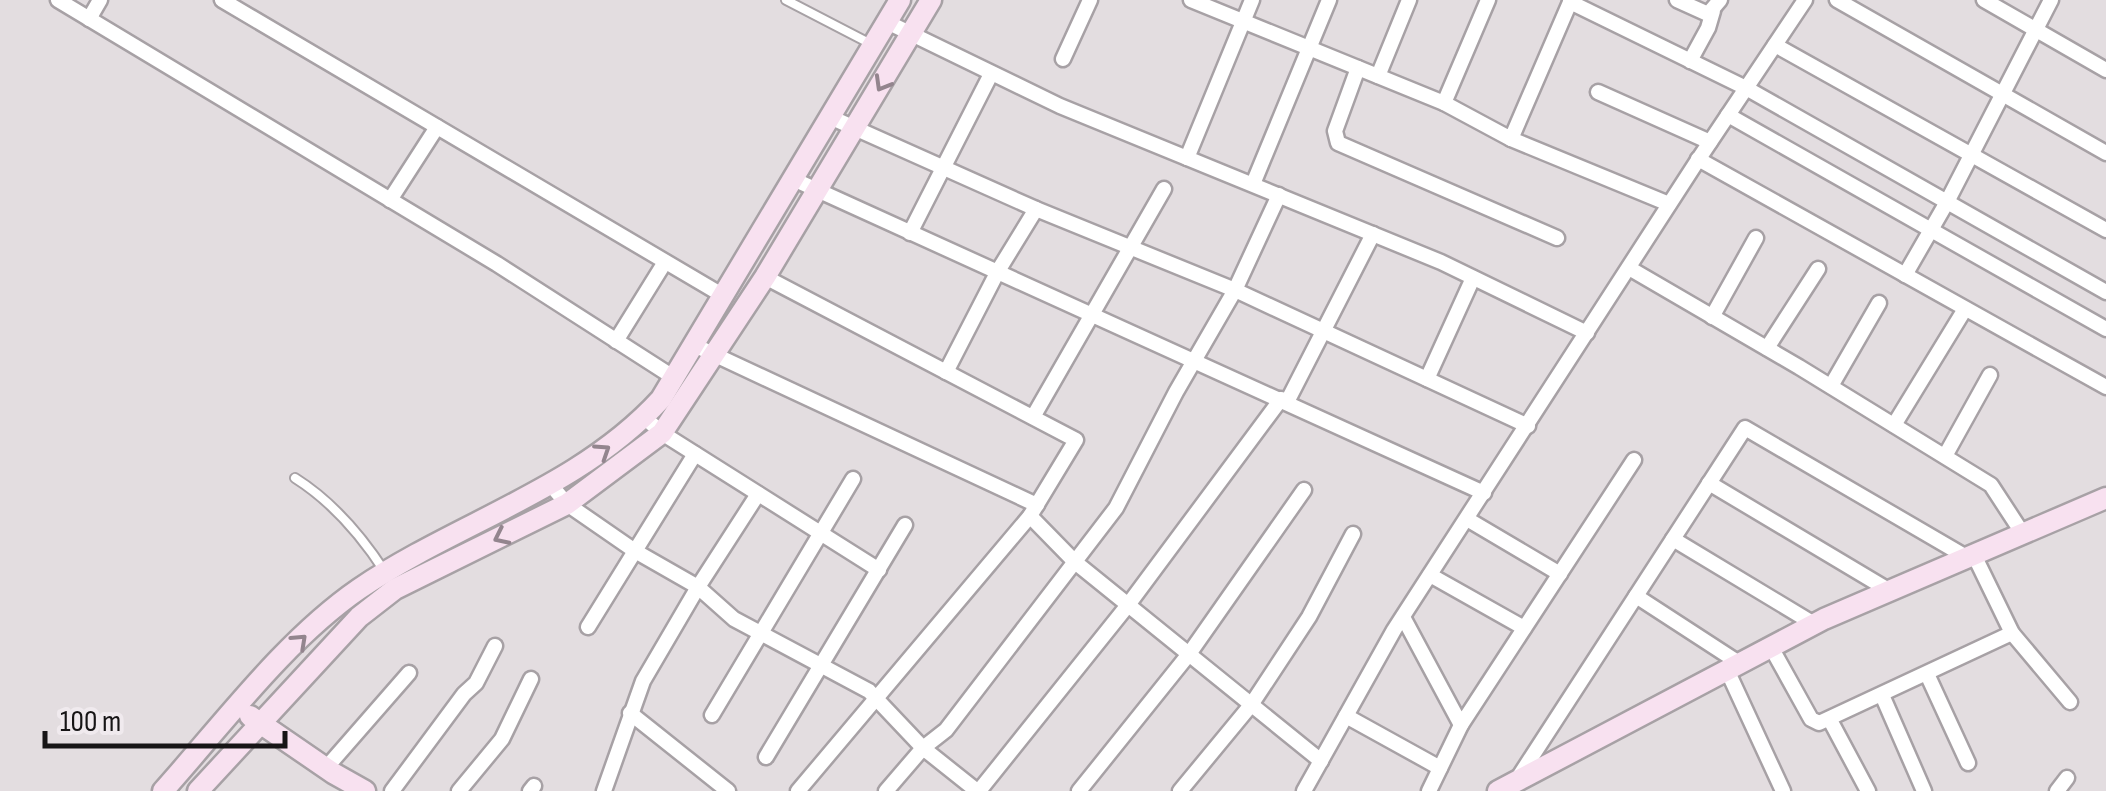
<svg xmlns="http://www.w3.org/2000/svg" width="2106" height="791" font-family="'Sofia Sans Condensed',sans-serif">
<rect width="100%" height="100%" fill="#e3dde0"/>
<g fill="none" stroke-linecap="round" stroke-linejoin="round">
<defs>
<g id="lane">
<path d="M786,0L871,44"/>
<path d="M295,478C333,502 361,535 385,572"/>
</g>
<g id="street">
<path d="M58,0L497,264L673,377"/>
<path d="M222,0L722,295"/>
<path d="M1191,0L1444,103L1488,0"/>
<path d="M1677,0L1708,14L1720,0"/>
<path d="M1837,0L2106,153"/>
<path d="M1984,0L2106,70"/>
<path d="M1570,2L1746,88L2106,292"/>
<path d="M89,19L100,0"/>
<path d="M887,22L1060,106L1441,262L1587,333"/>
<path d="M1775,45L2106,230"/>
<path d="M1063,59L1090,0"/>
<path d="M1690,61L1708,28L1713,11"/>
<path d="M1358,68L1335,131L1338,143L1557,238"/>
<path d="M1378,76L1409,0"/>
<path d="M1598,92L1710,142"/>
<path d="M1444,103L1511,139L1571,0"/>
<path d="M1728,115L2106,329"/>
<path d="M830,117L1036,209L1235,290L1528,426"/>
<path d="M1511,139L1669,204"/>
<path d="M1187,158L1252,0"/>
<path d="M1698,159L2106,387"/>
<path d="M793,179L1484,493"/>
<path d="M1253,184L1329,0"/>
<path d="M390,200L437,127"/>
<path d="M910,233L991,74"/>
<path d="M1629,268L1799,367L1991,485L2023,534"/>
<path d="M1905,275L1947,202L2051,0"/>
<path d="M765,277L1076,440L1030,516L1075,562L1321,761"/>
<path d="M1712,317L1756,238"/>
<path d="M616,341L665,262"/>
<path d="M694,345L1037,505"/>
<path d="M1767,348L1818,269"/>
<path d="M946,372L998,271L1036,209"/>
<path d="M1427,379L1473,278"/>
<path d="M1831,386L1879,303"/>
<path d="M1287,402L1373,234"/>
<path d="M644,417L662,433L879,570"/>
<path d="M1033,417L1164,189"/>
<path d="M1894,425L1965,309"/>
<path d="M1945,456L1990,375"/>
<path d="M1709,483L1890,591"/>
<path d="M550,484L567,504L635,551L698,587L734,619L869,691L923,748L946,730L1116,508L1176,392L1235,290L1279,195"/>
<path d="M1467,519L1560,574"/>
<path d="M1673,539L1814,624"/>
<path d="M1974,555L2012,633L2070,702"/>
<path d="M1430,575L1524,628"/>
<path d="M1636,596L1739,663"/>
<path d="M1403,617L1461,725L1634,460"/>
<path d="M588,627L695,454"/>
<path d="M1771,647L1811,719L1819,723L2012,633"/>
<path d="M1727,670L1783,791"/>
<path d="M1927,674L1968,763"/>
<path d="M1882,695L1924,791"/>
<path d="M630,713L728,791"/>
<path d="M712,715L853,479"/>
<path d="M1346,716L1440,768"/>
<path d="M1830,720L1868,791"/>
<path d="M766,757L905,525"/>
<path d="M326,768L409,673"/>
<path d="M1518,778L1745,428L1968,558"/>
<path d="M392,791L464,694L476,683L495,646"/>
<path d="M459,791L502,739L531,679"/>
<path d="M530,791L534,786"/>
<path d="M604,791L643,681L698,587L758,494"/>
<path d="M798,791L1030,516"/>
<path d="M886,791L923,748L977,791"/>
<path d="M979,791L1128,605L1281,399"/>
<path d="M1079,791L1189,654L1304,490"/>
<path d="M1180,791L1251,705L1309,617L1353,534"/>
<path d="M1304,791L1394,630L1696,163L1805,0"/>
<path d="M1429,791L1461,725"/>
<path d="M2057,791L2067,778"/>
</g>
<g id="secondary">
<path d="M250,716L333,773L365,791"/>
<path d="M163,791C223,724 285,640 359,589C457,522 579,489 661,399L900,0"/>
<path d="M198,791L359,617L395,589L567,504L662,433L765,277L931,0"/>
<path d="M1498,791L1824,619L2106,498"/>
</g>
</defs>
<use href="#lane" stroke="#a7a1a5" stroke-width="12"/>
<use href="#street" stroke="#a7a1a5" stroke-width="19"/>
<use href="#secondary" stroke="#a7a1a5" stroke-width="25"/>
<use href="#lane" stroke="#fff" stroke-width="8"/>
<use href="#street" stroke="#fff" stroke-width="14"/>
<use href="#secondary" stroke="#f8e1f0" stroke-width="20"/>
</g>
<defs><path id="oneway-chevron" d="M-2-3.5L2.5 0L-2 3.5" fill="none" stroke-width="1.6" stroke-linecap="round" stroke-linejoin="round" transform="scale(2.5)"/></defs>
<g stroke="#93858e">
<use href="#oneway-chevron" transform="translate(882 84) rotate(120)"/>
<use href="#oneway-chevron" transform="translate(603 451) rotate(-33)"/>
<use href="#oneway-chevron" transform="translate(501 537) rotate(154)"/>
<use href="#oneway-chevron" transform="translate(300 641) rotate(-43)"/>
</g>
<path d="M45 731v15h240v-15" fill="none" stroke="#171516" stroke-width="5"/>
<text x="60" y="731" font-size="30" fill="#171516" stroke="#f0eaee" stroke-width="8" paint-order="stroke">100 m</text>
</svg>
